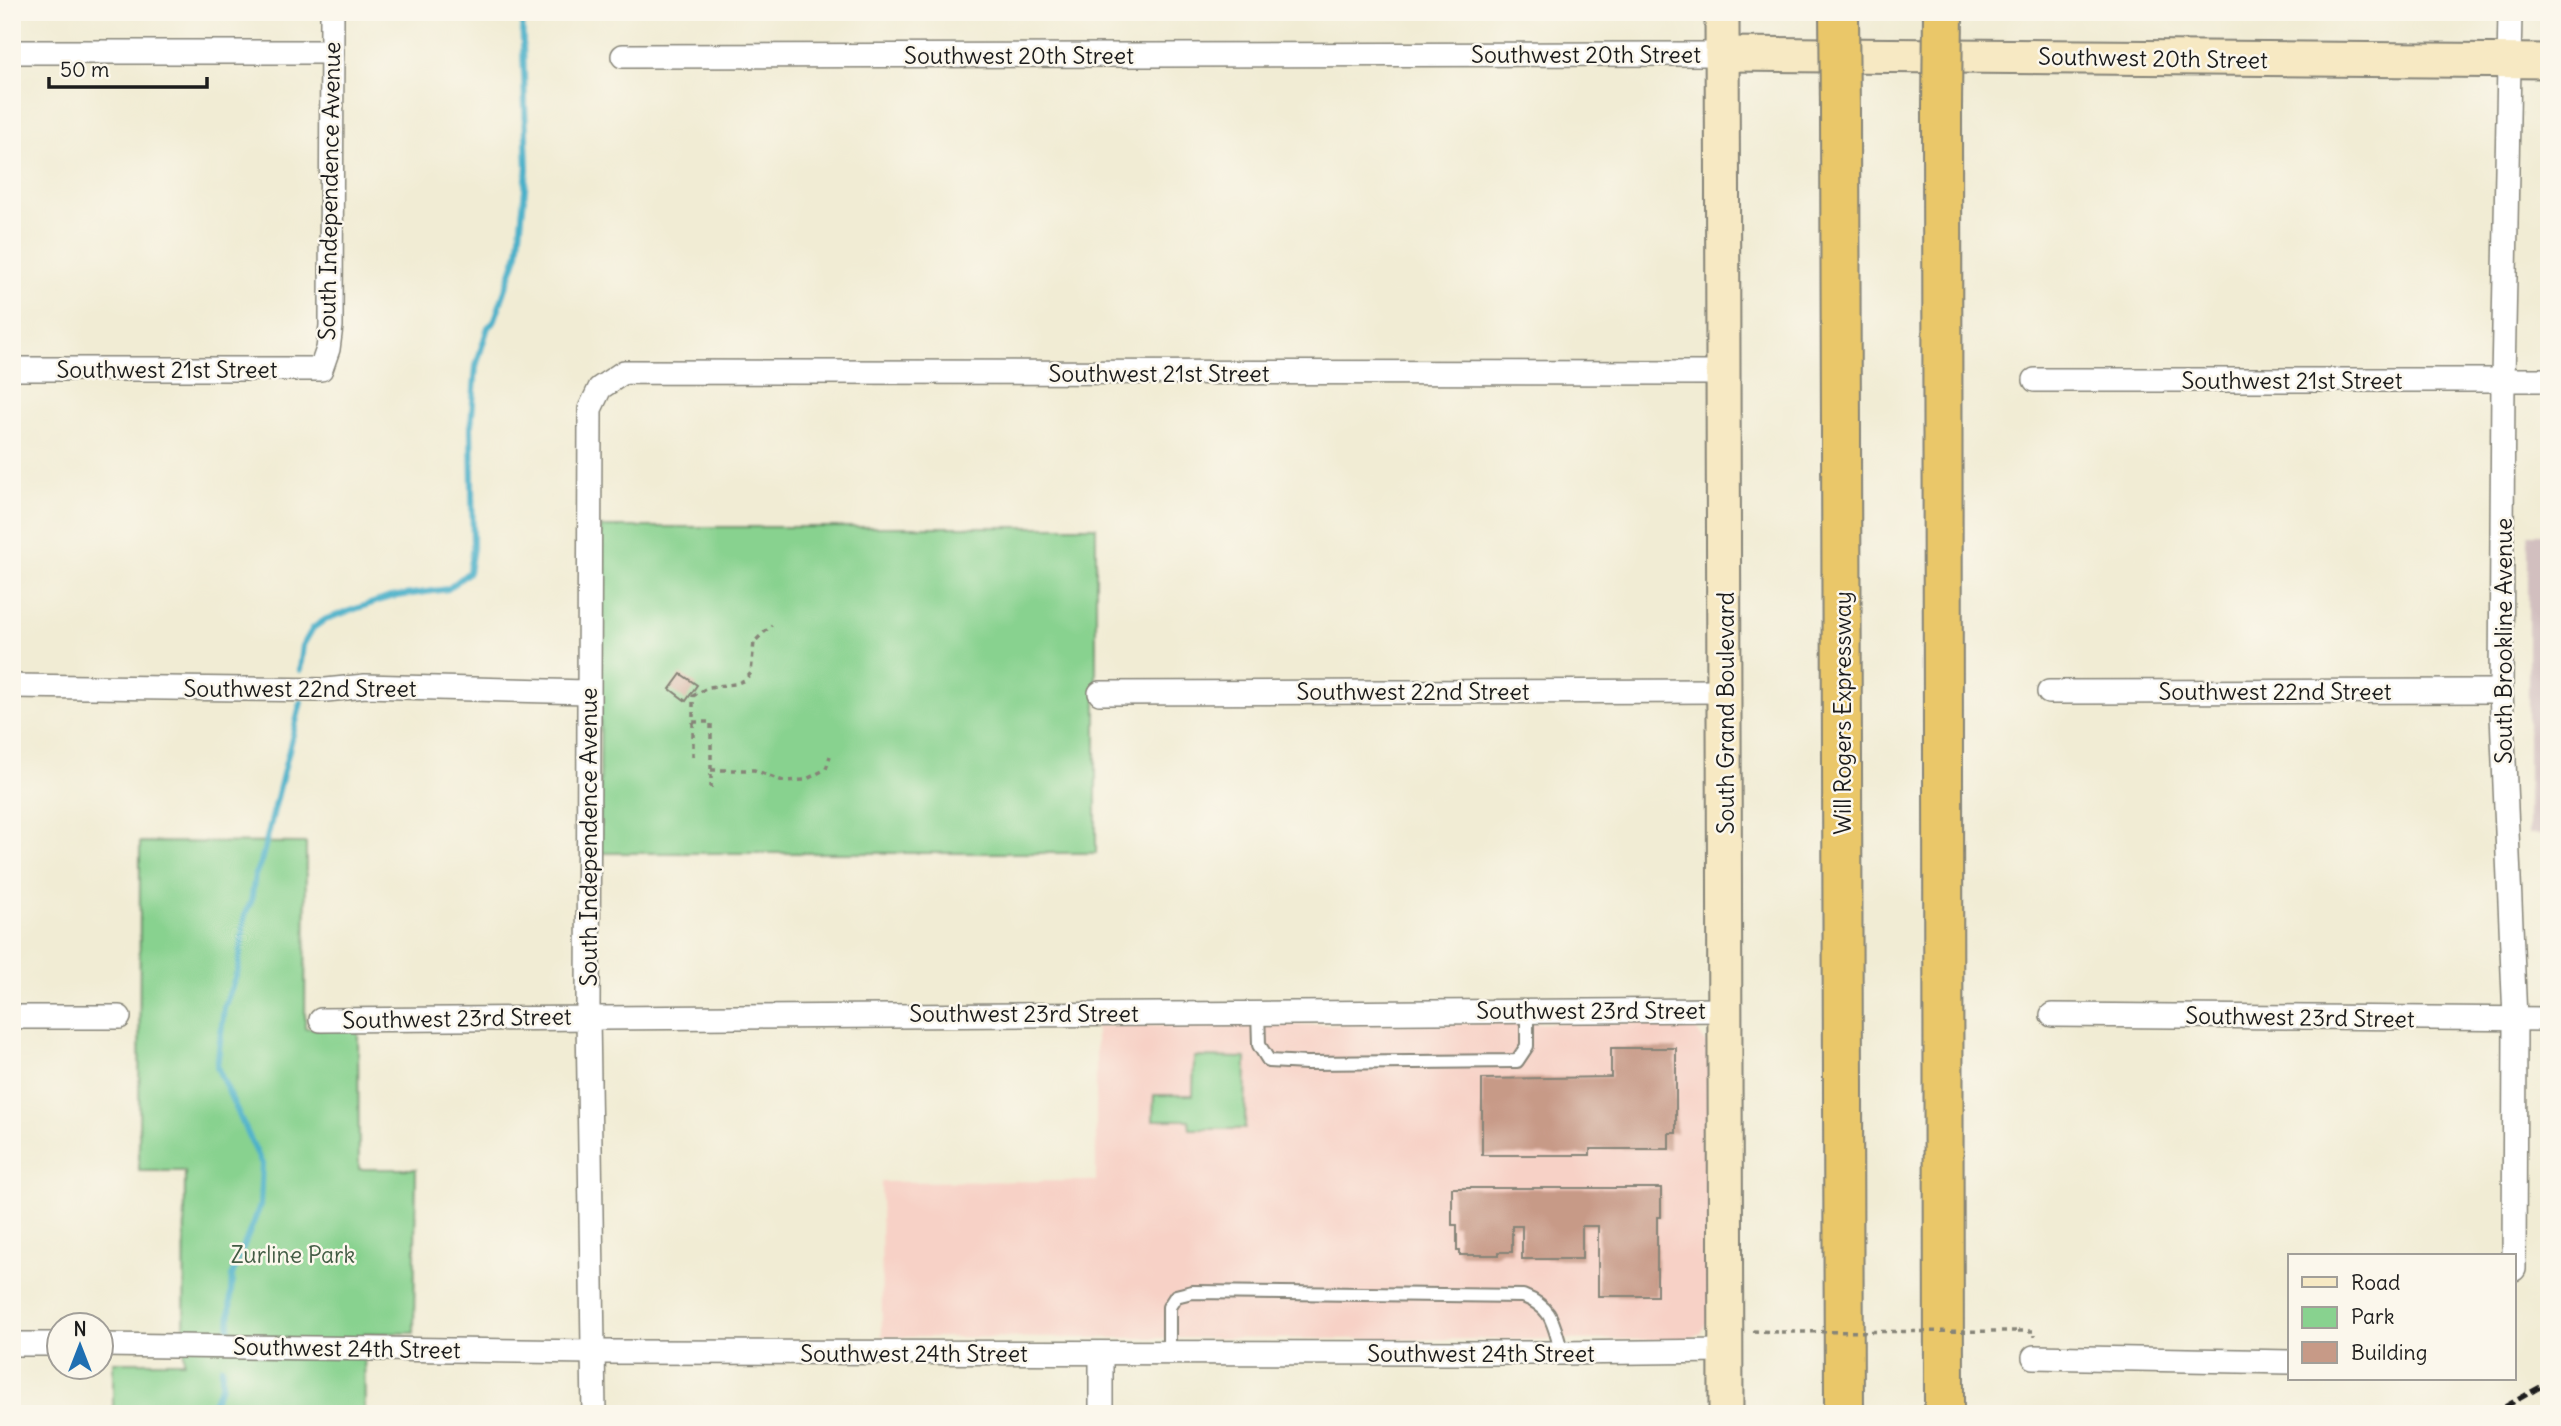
<svg xmlns="http://www.w3.org/2000/svg" width="2561" height="1426" font-family="Delius,sans-serif">
<rect width="100%" height="100%" fill="#fbf7ec"/>
<filter id="ink" filterUnits="userSpaceOnUse"><feTurbulence type="fractalNoise" baseFrequency=".0143" numOctaves="2"/><feDisplacementMap in="SourceGraphic" scale="14" xChannelSelector="R" yChannelSelector="G"/><feConvolveMatrix kernelMatrix="1 2 1 2 8 2 1 2 1" color-interpolation-filters="sRGB"/></filter>
<filter id="wash" filterUnits="userSpaceOnUse"><feTurbulence type="fractalNoise" baseFrequency=".00686" numOctaves="4" result="noise"/><feDisplacementMap in="SourceGraphic" scale="28" xChannelSelector="R" yChannelSelector="G"/><feGaussianBlur stdDeviation="1.57" result="paint"/><feColorMatrix in="noise" values="0 0 0 0 0 0 0 0 0 0 0 0 0 0 0 0 0 1.4 0 .05"/><feComposite in="paint" operator="in"/></filter>
<g filter="url(#wash)">
<rect width="100%" height="100%" fill="#f1ecd4"/>
<path fill="#f7d1c6" d="M1685,1022L1694,1027L1711,1050L1710,1318L1700,1333L1687,1340L882,1337L881,1182L1096,1181V1026Z"/>
<rect fill="#d2bfbf" x="2528" y="534" width="21" height="300"/>
<g fill="#88d28f" stroke="#527756" stroke-width="2">
<path d="M601,527H1096V853H600Z"/>
<path d="M140,842L306,843L305,1028L358,1029L359,1169H416L414,1333H364L365,1414H113V1362H184L185,1171H139Z"/>
<path d="M1194,1057L1246,1058L1245,1129H1190L1189,1120H1153L1154,1095H1193Z"/>
</g>
<g fill="none" stroke-linecap="round" stroke-linejoin="round">
<g stroke="#4ab0c9" stroke-width="6">
<path d="M300,670L303,645L313,628L326,619L390,597L448,589L469,572L473,547L471,426L476,366L488,327L494,322L518,253L527,170L522,12"/>
<path d="M229,1328L232,1275L260,1206L262,1164L217,1067L224,1008L238,970L245,914L251,902L255,875L262,858L301,702"/>
<path d="M207,1414L222,1385V1367"/>
</g>
</g>
<g id="blocks">
<g fill="#c79a87">
<path d="M681,674L697,685L686,701L670,689Z"/>
<path d="M1611,1048H1676V1133H1669V1149H1590V1155H1482V1079L1611,1077Z"/>
<path d="M1452,1188H1661V1217H1657V1296H1598V1226H1582V1259H1522V1226H1512V1252H1499V1255H1460V1251H1457V1225H1452Z"/>
</g>
</g>
</g>
<g filter="url(#ink)">
<use href="#blocks" fill-opacity="0" stroke="#868478" stroke-width="2"/>
<g fill="none" stroke-linecap="round" stroke-linejoin="round">
<defs>
<g id="lane">
<path d="M1258,1011L1259,1045L1269,1061L1307,1063L1517,1061L1527,1046V1011"/>
<path d="M1169,1353V1307L1176,1296L1192,1292L1523,1296C1554,1308 1553,1324 1562,1353"/>
</g>
<g id="street">
<path d="M2510,12L2503,380L2501,691L2515,1019L2514,1269"/>
<path d="M12,52H332"/>
<path d="M623,56L1722,54"/>
<path d="M12,369H321L328,349L331,326L332,12"/>
<path d="M2035,380H2549"/>
<path d="M12,686L326,690L365,686L587,692"/>
<path d="M2049,692L2501,691"/>
<path d="M1100,693L1725,691"/>
<path d="M2052,1015L2549,1019"/>
<path d="M12,1017H119"/>
<path d="M321,1020L1727,1010"/>
<path d="M12,1344H60"/>
<path d="M102,1345L593,1352L1562,1353L1726,1351"/>
<path d="M2034,1357L2290,1362"/>
<path d="M594,1414L588,1016L590,409L600,388L624,372L1724,373"/>
<path d="M1101,1414V1353"/>
</g>
<g id="secondary">
<path d="M1722,12L1726,1414"/>
<path d="M1722,54L2549,61"/>
</g>
<g id="highway">
<path d="M1942,108L1944,1414"/>
<path d="M1840,110L1844,1414"/>
</g>
</defs>
<use href="#lane" stroke="#868478" stroke-width="16"/>
<use href="#street" stroke="#868478" stroke-width="26"/>
<use href="#secondary" stroke="#868478" stroke-width="37"/>
<use href="#highway" stroke="#868478" stroke-width="42"/>
<g stroke="#868478" stroke-width="3.5" stroke-dasharray="5 5" stroke-linecap="butt">
<path d="M693,722H711V788"/>
<path d="M693,757V696L709,687L735,684L745,680L751,673L754,642L772,625"/>
<path d="M711,770H754L783,781L805,780L826,769L830,756"/>
<path d="M1753,1331L1781,1332"/>
<path d="M2018,1331H2034V1337"/>
</g>
<use href="#lane" stroke="#fff" stroke-width="12"/>
<use href="#street" stroke="#fff" stroke-width="23"/>
<use href="#secondary" stroke="#f7e9c3" stroke-width="33"/>
<use href="#highway" stroke="#eac769" stroke-width="38"/>
<path stroke="#1c1c1c" stroke-width="5" stroke-dasharray="10 5" stroke-linecap="butt" d="M2492,1414L2549,1382"/>
<defs>
<g id="highway-bridge">
<path d="M1839,12L1840,110"/>
<path d="M1942,108L1943,12"/>
</g>
</defs>
<use href="#highway-bridge" stroke="#868478" stroke-width="42" stroke-linecap="butt"/>
<path stroke="#868478" stroke-width="3.5" stroke-dasharray="5 5" stroke-linecap="butt" d="M1781,1332L2018,1331"/>
<use href="#highway-bridge" stroke="#eac769" stroke-width="38"/>
</g>
</g>
<g text-anchor="middle" dominant-baseline="central" stroke-width="5" stroke-linejoin="round" paint-order="stroke">
<g font-size="23" fill="#1c1c1c" stroke="#fbf7ec">
<text x="1586" y="54">Southwest 20th Street</text>
<text x="1019" y="55">Southwest 20th Street</text>
<text transform="translate(2153 58) rotate(1)">Southwest 20th Street</text>
<text transform="translate(329 191) rotate(-89)">South Independence Avenue</text>
<text x="167" y="369">Southwest 21st Street</text>
<text x="1159" y="373">Southwest 21st Street</text>
<text x="2292" y="380">Southwest 21st Street</text>
<text transform="translate(2503 641) rotate(-90)">South Brookline Avenue</text>
<text x="300" y="688">Southwest 22nd Street</text>
<text x="1413" y="691">Southwest 22nd Street</text>
<text x="2275" y="691">Southwest 22nd Street</text>
<text transform="translate(1725 713) rotate(-90)">South Grand Boulevard</text>
<text transform="translate(1842 713) rotate(-90)">Will Rogers Expressway</text>
<text transform="translate(588 837) rotate(-90)">South Independence Avenue</text>
<text x="1591" y="1010">Southwest 23rd Street</text>
<text x="1024" y="1013">Southwest 23rd Street</text>
<text transform="translate(2300 1017) rotate(1)">Southwest 23rd Street</text>
<text transform="translate(457 1018) rotate(-1)">Southwest 23rd Street</text>
<text transform="translate(347 1348) rotate(1)">Southwest 24th Street</text>
<text x="914" y="1353">Southwest 24th Street</text>
<text x="1481" y="1353">Southwest 24th Street</text>
</g>
<g font-size="23" fill="#425c44" stroke="#fbf7ec">
<text x="293" y="1254">Zurline Park</text>
</g>
</g>
<rect width="2561" height="1426" fill="none" stroke="#fbf7ec" stroke-width="42"/>
<rect x="2288" y="1254" width="228" height="126" fill="#fbf7ec" stroke="#a29f99" stroke-width="2"/>
<rect x="2302" y="1277" width="35" height="10" fill="#f7e9c3" stroke="#a29f99" stroke-width="2"/>
<text x="2351" y="1290" font-size="21" fill="#1c1c1c">Road</text>
<rect x="2302" y="1307" width="35" height="21" fill="#88d28f" stroke="#a29f99" stroke-width="2"/>
<text x="2351" y="1324" font-size="21" fill="#1c1c1c">Park</text>
<rect x="2302" y="1342" width="35" height="21" fill="#c79a87" stroke="#a29f99" stroke-width="2"/>
<text x="2351" y="1360" font-size="21" fill="#1c1c1c">Building</text>
<g transform="translate(80 1346)"><circle r="33" fill="#fbf7ec" stroke="#a29f99" stroke-width="2"/>
<path d="M0-5L12 26L0 18L-12 26Z" fill="#1f6fb2"/>
<text y="-10" font-size="19" font-weight="bold" text-anchor="middle" fill="#1c1c1c">N</text>
</g>
<path d="M49 77v10h158v-10" fill="none" stroke="#1c1c1c" stroke-width="3.5"/>
<text x="60" y="77" font-size="21" fill="#1c1c1c" stroke="#fbf7ec" stroke-width="5" paint-order="stroke">50 m</text>
</svg>
